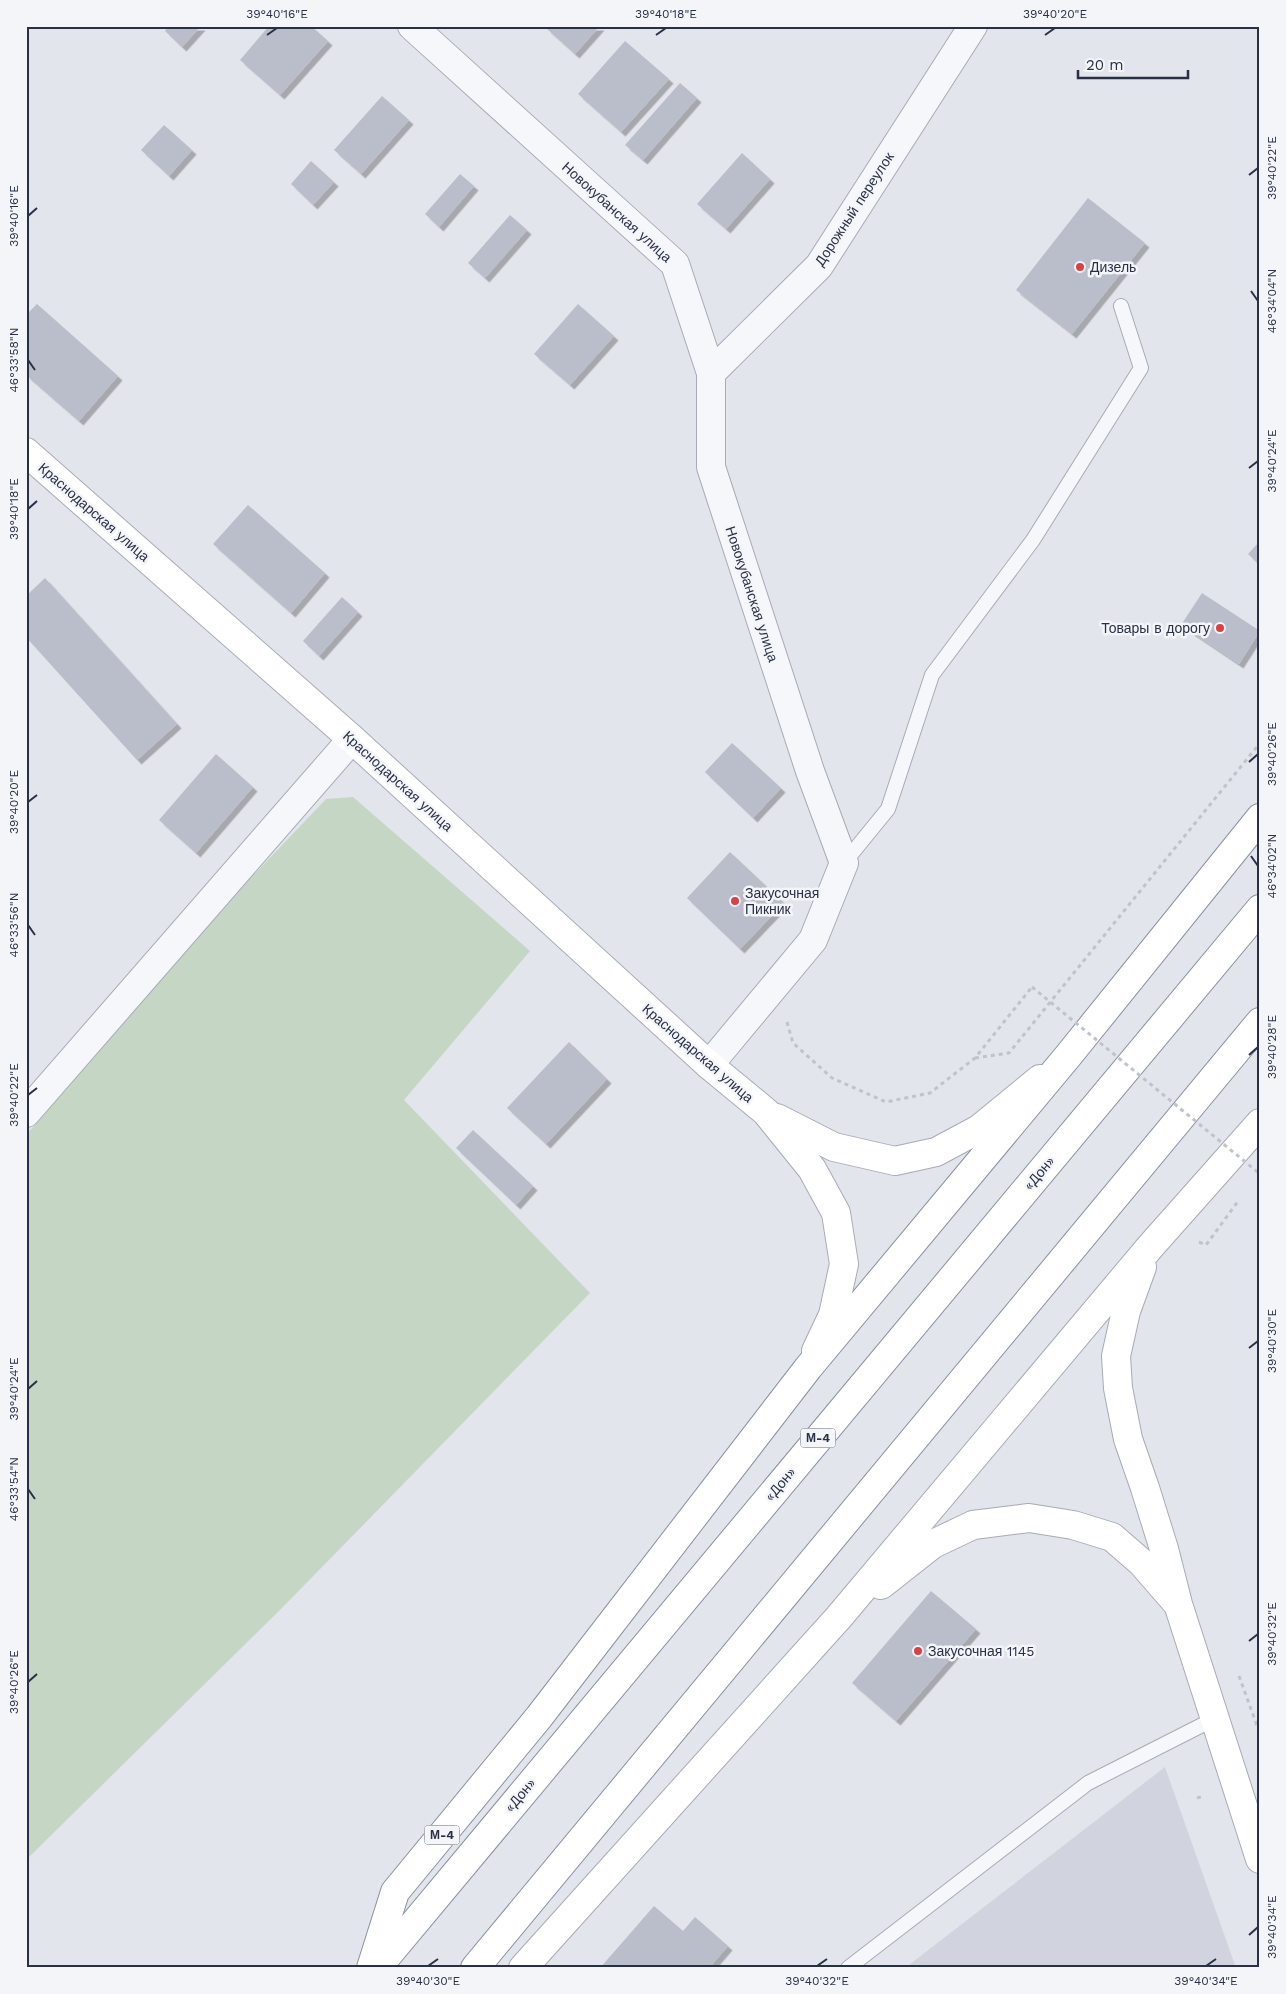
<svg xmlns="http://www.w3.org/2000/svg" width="1286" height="1994" font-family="'Work Sans',sans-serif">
<defs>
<filter id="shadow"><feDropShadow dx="4.5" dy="4.5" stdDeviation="0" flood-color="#0004"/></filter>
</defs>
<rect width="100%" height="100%" fill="#e3e5ec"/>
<path fill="#d1d4de" d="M1165,1767L1236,1968H905Z"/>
<path fill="#c6d6c4" d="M353,797L530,951L404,1100L590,1293L281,1609L26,1860V1135L222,908L326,799Z"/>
<g fill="#babeca" filter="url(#shadow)">
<path d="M169,26H201L182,47L165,31Z"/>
<path d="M269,26H311L328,41L280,95L240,60Z"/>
<path d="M547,26H600L575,54L546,28Z"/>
<path d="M625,41L669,79L621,132L578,94Z"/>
<path d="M680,83L697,98L643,160L625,145Z"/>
<path d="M382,96L409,120L361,174L334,150Z"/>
<path d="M164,125L192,150L169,176L141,150Z"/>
<path d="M742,153L770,179L726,229L697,204Z"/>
<path d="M311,161L334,182L313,205L291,184Z"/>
<path d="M460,174L474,186L439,227L425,214Z"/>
<path d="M1088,198L1145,243L1072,334L1016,290Z"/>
<path d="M510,215L527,230L485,278L468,263Z"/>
<path d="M37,304L118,376L79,421L26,375V315Z"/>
<path d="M578,304L614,336L570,385L534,354Z"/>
<path d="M248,505L325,573L291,613L213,544Z"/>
<path d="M1260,541V565L1248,554Z"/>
<path d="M45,578L177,724L137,760L26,637V596Z"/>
<path d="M1202,593L1260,631L1239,664L1181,625Z"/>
<path d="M342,597L358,612L319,656L303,641Z"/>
<path d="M732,743L781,788L753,818L705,772Z"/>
<path d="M216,754L253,787L196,853L159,820Z"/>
<path d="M730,852L784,903L740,949L687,898Z"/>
<path d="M569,1042L607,1079L546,1144L507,1108Z"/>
<path d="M473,1130L533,1186L516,1205L456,1148Z"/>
<path d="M931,1591L976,1629L896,1721L852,1683Z"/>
<path d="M654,1906L683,1931L695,1917L728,1946L709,1968H600Z"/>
</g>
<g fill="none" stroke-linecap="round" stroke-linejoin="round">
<defs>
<g id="lane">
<path d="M844,863L888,809L932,675L1033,540L1141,368L1121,306"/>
<path d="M848,1968L1088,1783L1214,1719"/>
</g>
<g id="street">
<path d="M412,26L675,264L711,373V467L810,771L844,863L813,940L709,1065"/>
<path d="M711,373L819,266L973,26"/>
<path d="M26,1113L352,739"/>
</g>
<g id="secondary">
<path d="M26,452L352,739L709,1065L766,1112L812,1169L836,1213L844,1264L833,1315L816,1351"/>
<path d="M777,1118L834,1147L895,1161L936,1152L979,1129L1040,1079"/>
<path d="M1142,1267L1126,1311L1116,1356L1118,1388L1128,1439L1145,1488L1164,1549L1178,1604L1260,1859"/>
<path d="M881,1585L933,1544L973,1525L1029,1518L1073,1525L1112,1537L1142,1563L1175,1601"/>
<path d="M523,1968L839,1617L1150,1247L1260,1123"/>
</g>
<g id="highway">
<path d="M371,1968L395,1892L539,1717L808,1368L1068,1056L1260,818"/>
<path d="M377,1968L1260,909"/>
<path d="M475,1968L1260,1022"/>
</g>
</defs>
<use href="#lane" stroke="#a7abb7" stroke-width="16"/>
<use href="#street" stroke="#a7abb7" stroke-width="30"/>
<use href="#secondary" stroke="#a7abb7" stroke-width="30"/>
<use href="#highway" stroke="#8990a4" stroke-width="30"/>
<g stroke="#c1c3cb" stroke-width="3" stroke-dasharray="4 4" stroke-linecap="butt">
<path d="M787,1022L793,1043L832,1078L886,1102L930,1093L975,1058L1032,987"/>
<path d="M975,1058L1009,1053L1260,743"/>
<path d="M1199,1242L1206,1245L1239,1200"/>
<path d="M1239,1676L1260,1734"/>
<path d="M1197,1798L1204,1796"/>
</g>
<use href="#lane" stroke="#f6f7fa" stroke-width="14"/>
<use href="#street" stroke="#f6f7fa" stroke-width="28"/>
<use href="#secondary" stroke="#fff" stroke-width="28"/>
<use href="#highway" stroke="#fff" stroke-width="28"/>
<path stroke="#c1c3cb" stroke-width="3" stroke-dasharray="4 4" stroke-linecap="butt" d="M1032,987L1260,1174"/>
</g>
<path fill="none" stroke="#293046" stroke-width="2" d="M267,35L277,28M656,35L666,28M1045,35L1055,28M1249,175L1258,168M28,216L37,208M1251,291L1258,301M28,360L35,370M1249,468L1258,461M28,509L37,501M1249,762L1258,754M28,802L37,795M1251,856L1258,866M28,925L35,935M1249,1055L1258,1047M28,1095L37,1088M1249,1348L1258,1341M28,1389L37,1381M28,1489L35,1499M1249,1641L1258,1634M28,1682L37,1674M1249,1935L1258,1927M428,1966L438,1959M817,1966L827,1959M1206,1966L1216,1959"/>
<g fill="#d74244" stroke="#f3f5f9" stroke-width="2">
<circle cx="1080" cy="267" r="5"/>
<circle cx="1220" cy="628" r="5"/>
<circle cx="735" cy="901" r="5"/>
<circle cx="918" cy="1651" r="5"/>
</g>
<g text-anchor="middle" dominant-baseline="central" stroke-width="5" stroke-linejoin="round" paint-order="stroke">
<g fill="#f3f5f9" stroke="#666b7c" stroke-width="1">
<rect x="800.5" y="1428.5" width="35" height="19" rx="4"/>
<rect x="424.5" y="1825.5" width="35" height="19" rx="4"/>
</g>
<g font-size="12" font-weight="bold" fill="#293046">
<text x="818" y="1438">М-4</text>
<text x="442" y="1835">М-4</text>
</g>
<g font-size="14" fill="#293046" stroke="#f3f5f9">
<text transform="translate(854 209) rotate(-57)">Дорожный переулок</text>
<text transform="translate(617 212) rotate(42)">Новокубанская улица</text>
<text transform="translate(94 512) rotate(41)">Краснодарская улица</text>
<text transform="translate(752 594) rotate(72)">Новокубанская улица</text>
<text transform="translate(398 781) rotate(42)">Краснодарская улица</text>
<text transform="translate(698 1053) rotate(41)">Краснодарская улица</text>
<text transform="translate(1039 1173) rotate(-50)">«Дон»</text>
<text transform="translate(780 1484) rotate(-50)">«Дон»</text>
<text transform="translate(520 1795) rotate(-50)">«Дон»</text>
</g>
<g font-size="14" fill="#293046" stroke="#f3f5f9" text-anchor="start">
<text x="1090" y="267">Дизель</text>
<text x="1210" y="628" text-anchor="end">Товары в дорогу</text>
<text x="745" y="893">Закусочная<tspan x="745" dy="16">Пикник</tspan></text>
<text x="928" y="1651">Закусочная 1145</text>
</g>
</g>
<rect width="1286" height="1994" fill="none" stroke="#f3f5f9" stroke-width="55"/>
<path d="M1078 70v8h110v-8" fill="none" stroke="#293046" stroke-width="2.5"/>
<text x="1086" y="70" font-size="15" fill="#293046" stroke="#f3f5f9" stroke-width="4" paint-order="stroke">20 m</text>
<rect x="28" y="28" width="1230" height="1938" fill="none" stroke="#293046" stroke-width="2"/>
<g font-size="12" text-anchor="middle" fill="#293046">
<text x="277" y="18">39°40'16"E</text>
<text x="666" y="18">39°40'18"E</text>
<text x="1055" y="18">39°40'20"E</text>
<text transform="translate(1272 168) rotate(-90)" y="4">39°40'22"E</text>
<text transform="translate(14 216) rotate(-90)" y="4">39°40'16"E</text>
<text transform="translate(1272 301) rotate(-90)" y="4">46°34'04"N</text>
<text transform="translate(14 360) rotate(-90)" y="4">46°33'58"N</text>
<text transform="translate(1272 461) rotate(-90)" y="4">39°40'24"E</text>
<text transform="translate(14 509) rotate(-90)" y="4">39°40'18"E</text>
<text transform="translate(1272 754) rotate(-90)" y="4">39°40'26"E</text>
<text transform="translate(14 802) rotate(-90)" y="4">39°40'20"E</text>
<text transform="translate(1272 866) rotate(-90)" y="4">46°34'02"N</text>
<text transform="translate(14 925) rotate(-90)" y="4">46°33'56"N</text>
<text transform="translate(1272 1047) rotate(-90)" y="4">39°40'28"E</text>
<text transform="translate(14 1095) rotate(-90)" y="4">39°40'22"E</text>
<text transform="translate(1272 1341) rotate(-90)" y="4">39°40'30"E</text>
<text transform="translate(14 1389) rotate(-90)" y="4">39°40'24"E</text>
<text transform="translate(14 1489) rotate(-90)" y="4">46°33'54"N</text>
<text transform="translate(1272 1634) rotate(-90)" y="4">39°40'32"E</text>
<text transform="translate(14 1682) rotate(-90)" y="4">39°40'26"E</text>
<text transform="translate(1272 1927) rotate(-90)" y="4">39°40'34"E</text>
<text x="428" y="1985">39°40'30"E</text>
<text x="817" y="1985">39°40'32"E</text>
<text x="1206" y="1985">39°40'34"E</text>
</g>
</svg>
